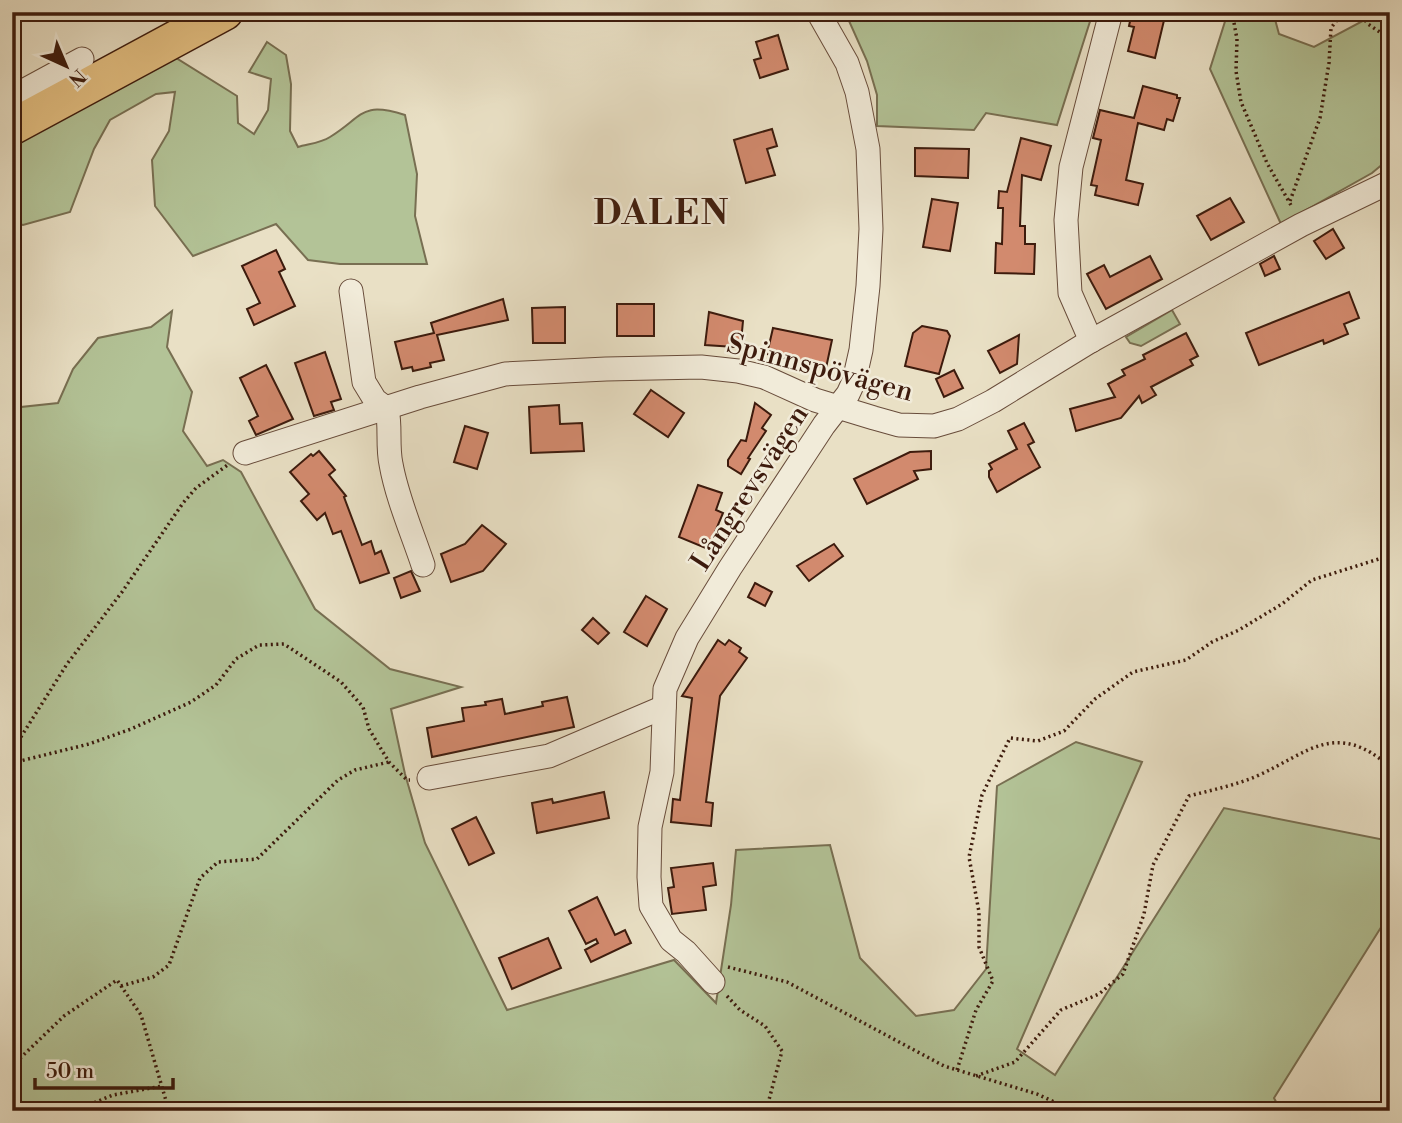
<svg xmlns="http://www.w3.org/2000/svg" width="1402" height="1123" font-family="'Libre Bodoni',serif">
<rect width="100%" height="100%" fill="#e9e0c5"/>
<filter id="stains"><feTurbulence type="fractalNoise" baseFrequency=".00286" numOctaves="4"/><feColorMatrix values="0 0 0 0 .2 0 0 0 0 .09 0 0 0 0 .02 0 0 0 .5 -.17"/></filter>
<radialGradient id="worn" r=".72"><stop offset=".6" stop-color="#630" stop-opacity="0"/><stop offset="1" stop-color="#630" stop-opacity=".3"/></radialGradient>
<g fill="#b3c397" stroke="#786f52" stroke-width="2">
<path d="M845,12H1093L1057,125L986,113L974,130L877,126V95L867,61Z"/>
<path d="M1228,12H1273L1279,34L1314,47L1374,15L1373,12H1390V158L1372,173L1281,224L1210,69Z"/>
<path d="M267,42L286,55L291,84L290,131L298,147C308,144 321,143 330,137C364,116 360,101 405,115L417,174L415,216L427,264H340L308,260L276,224L193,256L155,206L152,160L169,131L175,92L156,94L110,120L94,149L70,212L23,225L12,222V138L168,53L237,96L238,123L254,134L268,110L271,79L249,72Z"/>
<path d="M1172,310L1180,324L1141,346L1130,343L1126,337Z"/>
<path d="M172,311L167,347L192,392L183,431L207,466L223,460L241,472L315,609L390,669L461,687L391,709L405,774L425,843L507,1010L674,960L716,1003L731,905L736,850L830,845L860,958L916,1016L954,1010L986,969L997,786L1076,742L1142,762L1017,1049L1055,1075L1224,808L1390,841V913L1274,1098L1281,1111H12V408L58,403L73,369L98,338L151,327Z"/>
</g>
<g fill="#d28a6e" stroke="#3d1b0d" stroke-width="2">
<path d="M1132,12H1166L1155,58L1128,51L1134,27L1129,26Z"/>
<path d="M778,35L788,69L760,78L754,60L761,58L756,42Z"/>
<path d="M1143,86L1177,95V98H1180L1173,121L1167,119L1164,130L1138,123L1126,180L1143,184L1138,205L1095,195L1097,186L1091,185L1101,140L1093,138L1100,110L1134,118Z"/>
<path d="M772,129L777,146L767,149L775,175L746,183L734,140Z"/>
<path d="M1021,138L1051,146L1041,180L1022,175L1020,226H1025V244H1035L1034,274L995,273L996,243L1002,244L1003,208H998L999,191L1007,192Z"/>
<path d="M915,148L969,149L968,178L915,176Z"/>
<path d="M1230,198L1244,222L1211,240L1197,216Z"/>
<path d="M932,199L958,203L950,251L923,247Z"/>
<path d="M1333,229L1344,248L1326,259L1314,241Z"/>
<path d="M276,250L285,269L279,272L295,306L254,325L247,309L260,303L242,266Z"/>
<path d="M1150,256L1162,279L1106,309L1087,274L1104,265L1110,277Z"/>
<path d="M1274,256L1280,269L1265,276L1260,264Z"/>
<path d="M1349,292L1359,318L1344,324L1348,334L1324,344L1323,340L1259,365L1246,333Z"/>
<path d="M503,299L508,320L437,335L444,360L430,363L431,367L413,371L412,367L402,369L395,342L434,333L431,323Z"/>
<rect x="617" y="304" width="37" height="32"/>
<path d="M565,307V343H533L532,308Z"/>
<path d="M709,312L743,321L741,342L735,347L705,345Z"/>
<path d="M922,326L947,331L950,336L939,374L905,366L913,333Z"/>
<path d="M773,328L832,340L826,368L767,354Z"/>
<path d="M1186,333L1198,356L1190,360L1193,365L1151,387L1156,395L1142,403L1139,396L1121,418L1076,431L1070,409L1115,397L1108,384L1125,375L1122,370L1145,359L1143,355Z"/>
<path d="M1019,335L1017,364L1000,373L988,351Z"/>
<path d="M325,352L341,399L331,402L334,410L314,416L295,363Z"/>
<path d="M266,365L293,419L256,435L249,421L258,416L240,378Z"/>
<path d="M954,370L963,388L944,397L936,379Z"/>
<path d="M651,390L684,413L668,437L634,414Z"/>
<path d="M755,403L771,415L762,428L766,431L748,458L750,459L741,474L728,466V460L741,440L746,441Z"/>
<path d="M559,405L560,424L582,423L584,451L531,453L529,407Z"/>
<path d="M1024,423L1034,442L1028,445L1040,467L997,492L989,477V471L992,469L989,464L1017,449L1008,431Z"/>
<path d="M465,426L488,433L477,469L454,462Z"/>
<path d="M319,451L335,470L329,475L346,496L344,497L362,545L371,541L375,554L381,551L389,573L360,583L341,531L333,534L325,513L317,520L301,501L309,494L290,472L311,454L313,456Z"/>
<path d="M931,451V469L914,471L918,479L867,504L854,479L910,452Z"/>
<path d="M698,485L722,493L716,510L723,513L708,549L679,537Z"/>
<path d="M482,525L506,544L483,571L451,582L441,554L465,544Z"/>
<path d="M834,544L843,556L809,581L797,566Z"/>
<path d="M411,571L420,591L401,598L394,578Z"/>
<path d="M755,583L772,592L765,606L748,597Z"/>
<path d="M646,596L667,609L647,646L624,632Z"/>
<path d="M593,618L609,633L598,644L582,630Z"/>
<path d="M718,640L725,645L729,640L741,648L739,652L747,658L720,696L706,802L713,803L711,826L671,822L673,799L680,800L692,698L682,696Z"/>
<path d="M567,697L574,727L432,757L427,728L464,721L462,708L486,705L485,702L502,699L505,714L543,706L542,702Z"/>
<path d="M604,792L609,818L537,833L532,803L552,799L553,803Z"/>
<path d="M476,817L494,853L469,865L452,829Z"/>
<path d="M713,863L716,885L703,887L706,910L672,914L668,888L674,887L671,868Z"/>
<path d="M597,897L615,935L625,930L631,943L591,962L585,950L598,943L596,939L586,944L569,911Z"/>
<path d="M548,938L561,968L512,989L499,958Z"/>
</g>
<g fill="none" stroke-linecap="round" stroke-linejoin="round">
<defs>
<g id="minor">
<path d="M12,97L82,59"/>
<path d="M351,291L364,382L375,400L387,409C391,427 387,445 391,464C397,498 412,532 423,565"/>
<path d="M1091,341L1070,293L1066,220L1071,167L1111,12"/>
<path d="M245,453L420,397L505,374L606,369L701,367L738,371L764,377L815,400L874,418L899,425L934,426L958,419L993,401L1089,342L1301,225L1390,182"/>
<path d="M429,778L549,756L664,707"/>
<path d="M713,982L686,952L671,940L651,906L649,877L650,827L662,772L665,689L687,638L730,568L824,425L848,394L854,381L861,350L868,286L871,229L868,149L857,92L847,63L818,12"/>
</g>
<path id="primary" d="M12,127L225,12"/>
</defs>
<use href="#minor" stroke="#684c3b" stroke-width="25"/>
<use href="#primary" stroke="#3d1b0d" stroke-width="38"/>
<g stroke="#3d1b0d" stroke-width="3.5" stroke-dasharray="2 3.5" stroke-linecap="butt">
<path d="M1232,12L1237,39L1236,71L1241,102L1267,163L1292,207"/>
<path d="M1358,12L1368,24L1390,39"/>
<path d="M1290,201L1320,118L1329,63L1331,28L1343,12"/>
<path d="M12,751L67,664L122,592L183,503L196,488L229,464"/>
<path d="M12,763L89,744L131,729L191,702L216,685L236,659L259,645L284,644L341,682L363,707L369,729L389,762L407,780H410"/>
<path d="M728,967L787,982L944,1066L1037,1094L1074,1111"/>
<path d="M121,986L153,977L169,965L200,878L218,862L257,859L338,780L355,770L389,762"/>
<path d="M727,996L740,1010L765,1026L782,1051L766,1111"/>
<path d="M12,1066L64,1016L117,980L141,1015L169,1111"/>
<path d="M957,1070L976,1010L993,981L979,947V912L969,857L982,795L1010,738L1038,741L1064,731L1095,699L1133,672L1186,660L1212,642L1239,630L1282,604L1312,580L1382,558L1390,552"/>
<path d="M976,1076L1015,1062L1061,1010L1099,994L1123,974L1144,914L1153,865L1189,796C1212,790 1236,785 1257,776C1308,753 1336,719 1390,767"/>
<path d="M74,1111L113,1095L162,1086"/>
<path d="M302,1111L315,1108L316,1111"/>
<path d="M619,1111L649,1108L672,1111"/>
</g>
<use href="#minor" stroke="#f1ebd9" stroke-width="23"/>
<use href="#primary" stroke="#e4c082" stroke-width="35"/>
</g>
<g text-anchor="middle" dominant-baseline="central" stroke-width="5" stroke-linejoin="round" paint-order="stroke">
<g font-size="28" fill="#3d1b0d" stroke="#f1ebd9">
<text transform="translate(820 368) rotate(15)">Spinnspövägen</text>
<text transform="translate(750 488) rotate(-57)">Långrevsvägen</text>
</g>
<g font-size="35" font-weight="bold" letter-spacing="2" fill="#3d1b0d" stroke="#f1ebd9">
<text x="662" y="213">DALEN</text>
</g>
</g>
<rect width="1402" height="1123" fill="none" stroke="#e9e0c5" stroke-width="42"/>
<rect x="14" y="14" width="1374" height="1095" fill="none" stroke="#3d1b0d" stroke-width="3.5"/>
<rect x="21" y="21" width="1360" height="1081" fill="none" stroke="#3d1b0d" stroke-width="2"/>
<g transform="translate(66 66) rotate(136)" stroke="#f1ebd9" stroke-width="5" paint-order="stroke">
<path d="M0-5L12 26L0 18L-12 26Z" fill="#3d1b0d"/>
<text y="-10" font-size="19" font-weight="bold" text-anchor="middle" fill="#3d1b0d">N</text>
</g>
<path d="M35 1078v10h138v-10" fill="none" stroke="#3d1b0d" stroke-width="3.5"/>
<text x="46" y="1078" font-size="21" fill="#3d1b0d" stroke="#f1ebd9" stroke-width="5" paint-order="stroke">50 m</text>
<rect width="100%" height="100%" filter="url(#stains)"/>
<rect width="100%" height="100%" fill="url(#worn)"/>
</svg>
